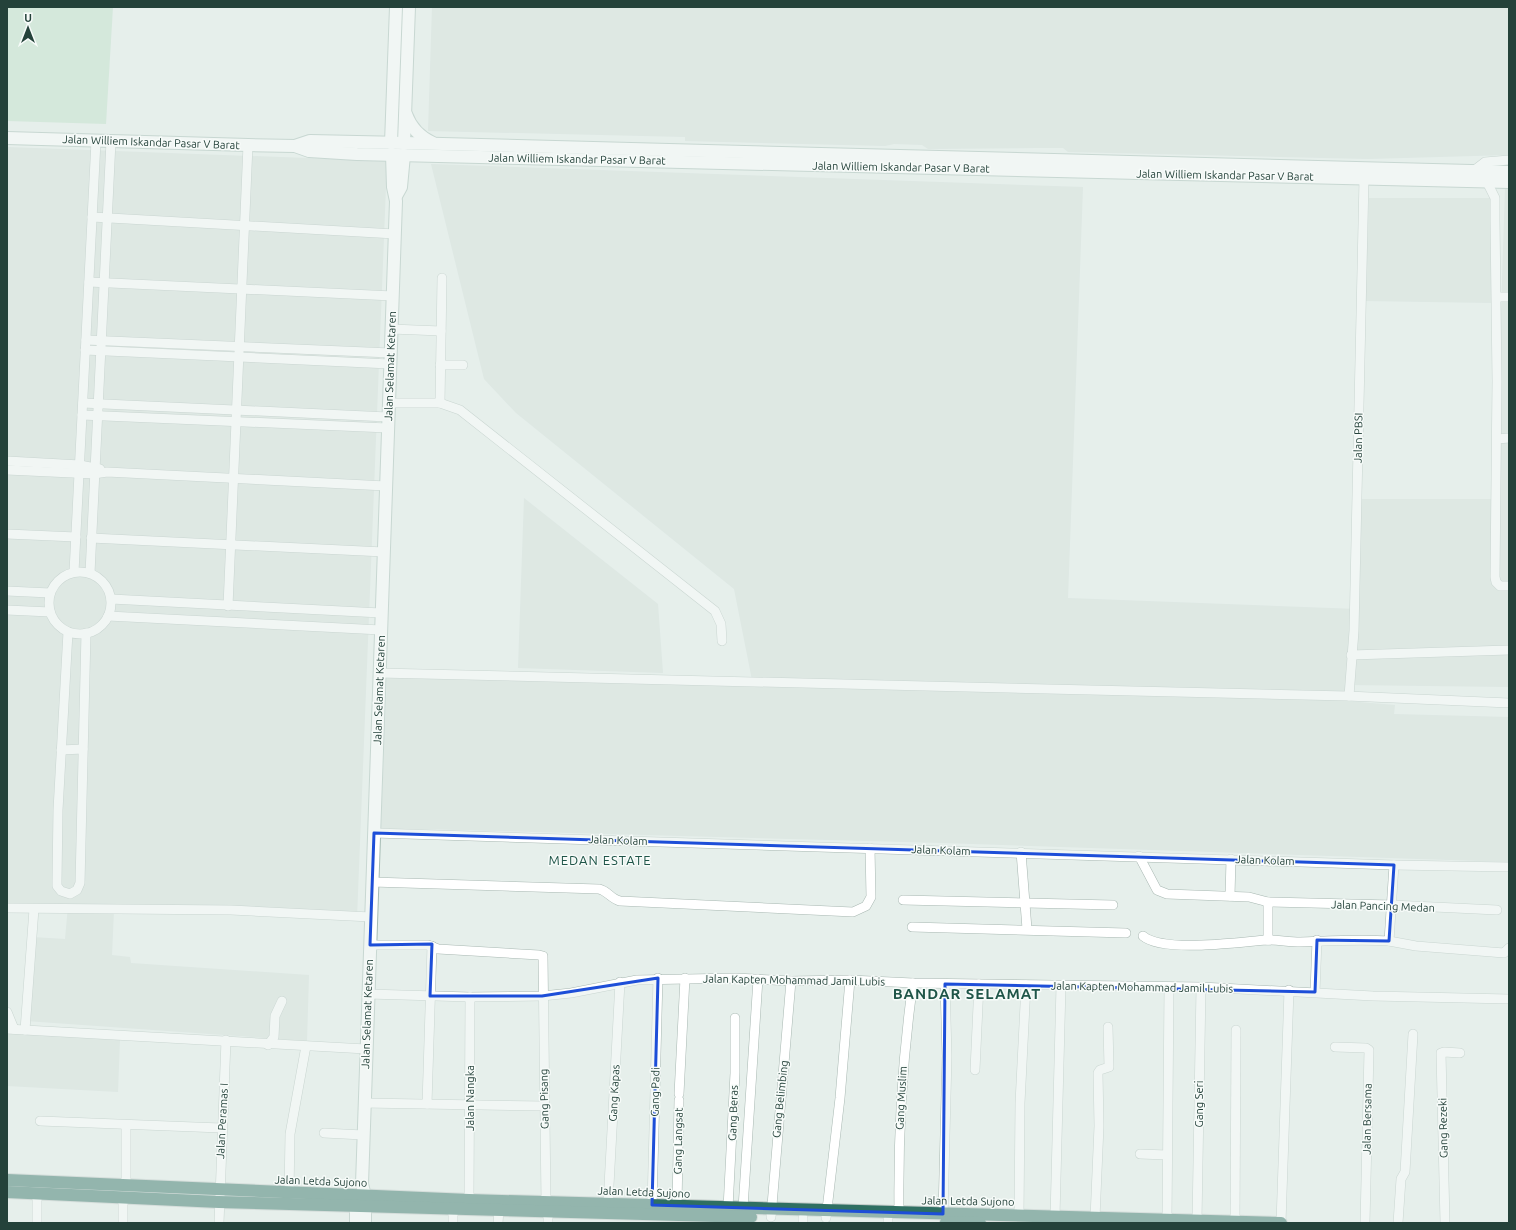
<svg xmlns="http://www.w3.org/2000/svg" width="1516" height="1230" font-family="Ubuntu,sans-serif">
<rect width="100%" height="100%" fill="#e6efeb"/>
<g fill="#d4dfda">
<path d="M432,7H1509V155L1368,159L1068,152L1063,148H1035L928,149L922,145L894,144L885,146L685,141V137L428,131Z"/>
<path d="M7,147L387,161L357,918L114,910L112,955L130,957L131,963L309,975L307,1041L26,1021L32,937L65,939L68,906L7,904Z"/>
<path d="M431,164L1083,187L1068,598L1357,609L1360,499H1495L1505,188L1509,189V687L1348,685L1347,701L1395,705L1394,714L1509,717V862L943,843L421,829H381L387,676L753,685L734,589L516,413L484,379Z"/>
<path d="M1369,198H1492V303L1365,301Z"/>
<path d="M524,498L658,604L663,673L518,668Z"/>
<path d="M7,1033L120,1039L118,1092L7,1086Z"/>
</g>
<path fill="#bfe0c8" d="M7,7H113L106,124L7,121Z"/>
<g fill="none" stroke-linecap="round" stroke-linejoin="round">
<defs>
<g id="street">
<path d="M1472,172L1485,162L1509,160"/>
<path d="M1487,182L1495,198V220L1497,381L1495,577L1496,582L1500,586H1509"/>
<path d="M92,217L395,234"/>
<path d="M89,282L393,296"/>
<path d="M1497,297H1509"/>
<path d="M391,329L441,331"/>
<path d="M86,340L391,353"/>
<path d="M85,350L390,364"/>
<path d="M440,365H463"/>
<path d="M83,403L388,417"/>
<path d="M389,403H440L460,410L715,611L721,624L722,641"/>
<path d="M440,403L442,278"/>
<path d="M82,415L388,428"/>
<path d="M1497,439L1509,438"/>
<path d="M7,461L80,465L100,469"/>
<path d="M7,470L94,474L107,472L386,486"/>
<path d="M7,534L76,537"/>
<path d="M91,538L384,552"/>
<circle cx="80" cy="603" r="31"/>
<path d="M74,572L96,141"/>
<path d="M90,573L111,141"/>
<path d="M7,591L50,593"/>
<path d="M111,599L381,613"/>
<path d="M228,606L248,145"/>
<path d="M7,610L50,612"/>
<path d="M108,616L381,630"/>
<path d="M68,632L58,810L57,880V886L61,891L70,894L77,890L80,883L86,633"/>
<path d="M1351,655L1509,650"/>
<path d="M379,673L1347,696L1509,703"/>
<path d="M1349,696L1354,631L1364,179"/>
<path d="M61,750L83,749"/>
<path d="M374,833L1394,865L1509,867"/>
<path d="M1021,852L1027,929"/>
<path d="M1139,856L1157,890L1167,894L1249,897L1268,902L1392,905L1497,910"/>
<path d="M372,882L599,889C608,891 611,899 620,901L853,912L866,906L871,897L870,848"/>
<path d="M1230,896L1231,859"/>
<path d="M903,900L1113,905"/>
<path d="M7,908L231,910L371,917"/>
<path d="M912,927L1126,933"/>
<path d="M1143,936C1163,953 1239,942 1266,940C1278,940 1289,942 1300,942C1330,941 1359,939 1389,941L1394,865"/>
<path d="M1268,940V902"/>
<path d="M1389,941L1416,946L1504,953L1509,948"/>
<path d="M370,945H428L438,949L539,955L543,956L546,1202"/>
<path d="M1315,992L1317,940"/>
<path d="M368,994L470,997L542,996L571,993L637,980L736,978L791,981L850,980L913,983L1201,987L1373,996L1509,999"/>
<path d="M7,1012L14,1029"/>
<path d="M7,1029L366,1049"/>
<path d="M25,1030L34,909"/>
<path d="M268,1045L274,1037L275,1016L282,1001"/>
<path d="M1335,1047L1366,1048L1369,1050L1365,1223"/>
<path d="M975,1070L979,984"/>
<path d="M679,1094L685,978"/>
<path d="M364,1103L544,1106"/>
<path d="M427,1104L432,946"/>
<path d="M40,1121L221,1128"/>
<path d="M126,1125V1186"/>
<path d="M324,1133L363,1135"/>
<path d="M1140,1154L1167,1155"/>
<path d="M289,1193L290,1134L306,1046"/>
<path d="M37,1194V1223"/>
<path d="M469,1200L470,997"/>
<path d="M608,1204L620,982"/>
<path d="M652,1205L658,978"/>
<path d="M677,1206L679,1100"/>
<path d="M728,1208L735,1073V1018"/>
<path d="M743,1208L758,979"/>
<path d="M899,1213C898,1135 902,1060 913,983"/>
<path d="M943,1214L947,1056L945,984"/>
<path d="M1019,1216L1020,1103L1026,985"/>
<path d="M771,1217L791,981"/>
<path d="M1055,1217L1061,986"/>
<path d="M803,1218V1223"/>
<path d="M826,1218L840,1098L850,980"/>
<path d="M1095,1218L1099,1126L1098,1073L1100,1070L1109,1067L1108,1027"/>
<path d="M888,1220V1223"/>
<path d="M1167,1221L1169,987"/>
<path d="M1197,1221L1201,987"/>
<path d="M1235,1222L1236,1030"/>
<path d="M123,1223V1197"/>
<path d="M219,1223L226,1040"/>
<path d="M453,1223V1209"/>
<path d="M498,1223L499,1210"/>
<path d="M548,1223V1212"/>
<path d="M1281,1223L1289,990"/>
<path d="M1398,1223L1401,1179L1405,1172L1413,1034"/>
<path d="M1445,1223L1441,1053L1444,1052L1460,1053"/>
</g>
<g id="secondary">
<path d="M406,114C411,128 420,137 433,143"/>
<path d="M7,138L248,145L295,146L310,141L404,143L1509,172"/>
<path d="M391,143L396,7"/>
<path d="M404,143L409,7"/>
<path d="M295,146L309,151L357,154L1509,182"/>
<path d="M396,196L401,187L404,155"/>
<path d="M356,1223V1196"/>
<path d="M365,1223V1196L362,1184L396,201L393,187L392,154"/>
</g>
<g id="highway">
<path d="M7,1180L469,1200L1281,1223"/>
<path d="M7,1192L219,1202L751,1217"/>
<path d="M946,1222L980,1223"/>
</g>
</defs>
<use href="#street" stroke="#a8b8b2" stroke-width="10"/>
<use href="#secondary" stroke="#a4bbb3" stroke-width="14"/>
<use href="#highway" stroke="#c2cac8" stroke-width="14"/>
<use href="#street" stroke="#fff" stroke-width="9"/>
<use href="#secondary" stroke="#fff" stroke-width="12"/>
<use href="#highway" stroke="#2f6f62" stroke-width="12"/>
</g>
<path d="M0 0H1516V1230H0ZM374,833L1394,865L1389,941L1317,940L1315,992L945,984L943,1214L652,1205L658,978L542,996H430L432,944L370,945Z" fill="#e6efeb" fill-opacity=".55" fill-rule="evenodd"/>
<path fill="none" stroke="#1d4ed8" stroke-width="3" stroke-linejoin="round" d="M374,833L1394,865L1389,941L1317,940L1315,992L945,984L943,1214L652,1205L658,978L542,996H430L432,944L370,945Z"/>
<g text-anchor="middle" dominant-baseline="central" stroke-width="3" stroke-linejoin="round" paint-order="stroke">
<g font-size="11" fill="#24423a" stroke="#f7fbf9">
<text transform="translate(151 142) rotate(2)">Jalan Williem Iskandar Pasar V Barat</text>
<text transform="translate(577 159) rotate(1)">Jalan Williem Iskandar Pasar V Barat</text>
<text transform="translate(901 167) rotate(1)">Jalan Williem Iskandar Pasar V Barat</text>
<text transform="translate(1225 175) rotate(1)">Jalan Williem Iskandar Pasar V Barat</text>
<text transform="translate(390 366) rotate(-88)">Jalan Selamat Ketaren</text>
<text transform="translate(1358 438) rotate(-89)">Jalan PBSI</text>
<text transform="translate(379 690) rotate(-88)">Jalan Selamat Ketaren</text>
<text transform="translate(618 840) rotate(2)">Jalan Kolam</text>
<text transform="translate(941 850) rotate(2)">Jalan Kolam</text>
<text transform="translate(1265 860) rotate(2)">Jalan Kolam</text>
<text transform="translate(1383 906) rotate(2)">Jalan Pancing Medan</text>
<text transform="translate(794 980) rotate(1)">Jalan Kapten Mohammad Jamil Lubis</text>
<text transform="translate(1142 987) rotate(1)">Jalan Kapten Mohammad Jamil Lubis</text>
<text transform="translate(367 1014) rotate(-88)">Jalan Selamat Ketaren</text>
<text transform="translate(655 1092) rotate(-89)">Gang Padi</text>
<text transform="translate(614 1093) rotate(-87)">Gang Kapas</text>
<text transform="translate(470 1098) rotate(-90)">Jalan Nangka</text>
<text transform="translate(901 1098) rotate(-87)">Gang Muslim</text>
<text transform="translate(544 1099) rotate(-91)">Gang Pisang</text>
<text transform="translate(780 1099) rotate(-84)">Gang Belimbing</text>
<text transform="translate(1199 1104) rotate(-90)">Gang Seri</text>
<text transform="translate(733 1113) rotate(-88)">Gang Beras</text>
<text transform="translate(1367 1119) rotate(-89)">Jalan Bersama</text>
<text transform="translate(222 1121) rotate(-87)">Jalan Peramas I</text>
<text transform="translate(1443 1128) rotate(-91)">Gang Rezeki</text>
<text transform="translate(678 1141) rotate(-89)">Gang Langsat</text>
<text transform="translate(321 1181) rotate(2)">Jalan Letda Sujono</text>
<text transform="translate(644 1192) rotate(2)">Jalan Letda Sujono</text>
<text transform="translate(968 1201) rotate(1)">Jalan Letda Sujono</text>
</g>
<g font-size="13" letter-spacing="1" fill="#1f5548" stroke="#f7fbf9">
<text x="600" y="860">MEDAN ESTATE</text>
</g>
<g font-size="15" font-weight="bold" letter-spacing="1" fill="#1f5548" stroke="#f7fbf9">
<text x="967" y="993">BANDAR SELAMAT</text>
</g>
</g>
<rect width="1516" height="1230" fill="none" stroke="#24423a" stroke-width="16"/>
<g transform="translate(28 28)" stroke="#f7fbf9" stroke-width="3" paint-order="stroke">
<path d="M0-3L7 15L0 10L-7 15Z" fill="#24423a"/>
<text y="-6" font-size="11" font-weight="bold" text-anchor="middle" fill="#24423a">U</text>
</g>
</svg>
